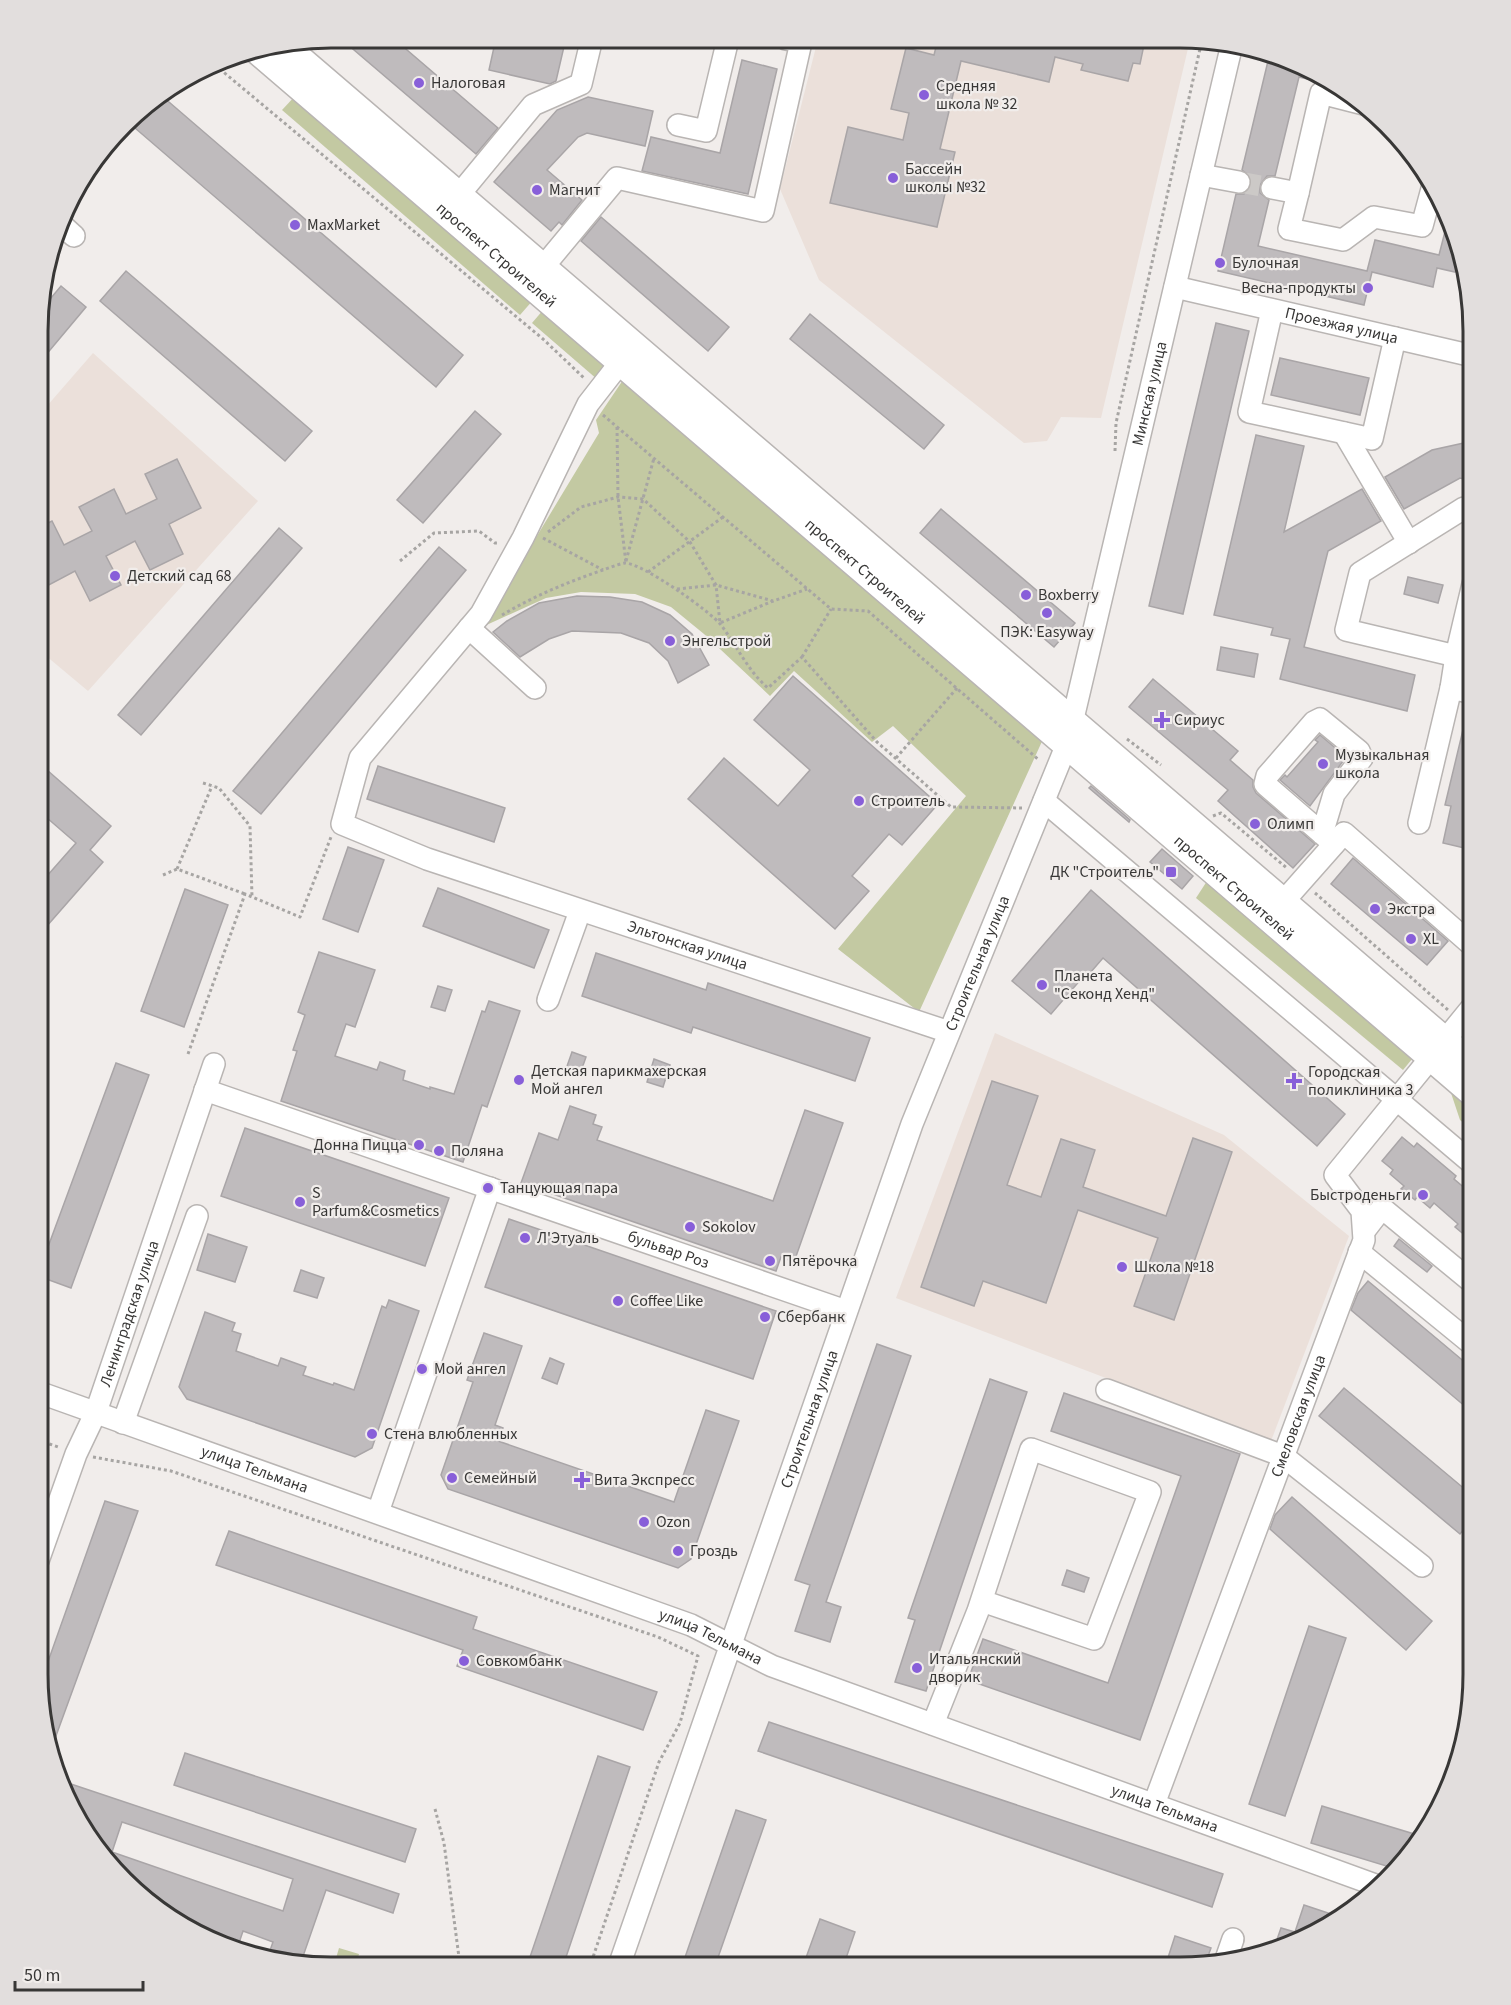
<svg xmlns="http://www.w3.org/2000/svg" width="1511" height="2005" font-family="'Source Sans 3',sans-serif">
<rect width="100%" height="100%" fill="#f1edeb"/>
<g fill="#ebe0da">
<path d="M818,39L1190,40L1101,418L1061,417L1047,441L1024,443L819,280L780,189Z"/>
<path d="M93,353L258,501L88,691L39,650L40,414Z"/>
<path d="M995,1033L1224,1135L1349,1236L1271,1441L896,1298Z"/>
</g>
<g fill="#c3c9a2">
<path d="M296,95L534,299L520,315L282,110Z"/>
<path d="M544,309L608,363L598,380L532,323Z"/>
<path d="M623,380L1044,737L919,1012L838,949L966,796L893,726L872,742L794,671L770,696L704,634L671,607L635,594L581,592L546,598L482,627L599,433L596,420Z"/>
<path d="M1209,878L1417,1053L1403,1070L1196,898Z"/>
<path d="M1446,1078L1473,1101V1131L1460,1120Z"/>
<path d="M339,1948L359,1954L356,1965H334Z"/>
</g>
<g fill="#bfbbbd" stroke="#a9a5a7" stroke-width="1.5" fill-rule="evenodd">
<path d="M340,38H393L498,128L476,154Z"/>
<path d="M496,38H566L556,81L550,84L489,70Z"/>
<path d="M938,39L1145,40L1140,64L1133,63L1128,81L1081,70L1083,64L1055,57L1049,82L961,61L940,149L955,152L937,227L830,203L848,127L903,140L909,113L891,109L906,48L934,55Z"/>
<path d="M1283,58L1293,60L1329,81H1316L1299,77L1275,176H1267L1260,185V193L1269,200L1258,246L1367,271L1375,240L1439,255L1449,216L1464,255L1465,268L1457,266L1455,272L1437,268L1433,287L1372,272L1364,305L1218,271L1236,194H1244L1251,185V177L1242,170L1268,61L1282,64Z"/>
<path d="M742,60L777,69L748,194L642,171L651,137L720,153Z"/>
<path d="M162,96L463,355L436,387L128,122L138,110Z"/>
<path d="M588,97L653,111L645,146L587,133L578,137L547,170L582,200L562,225L559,222L551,231L494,182L557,110Z"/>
<path d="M601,217L729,327L708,351L581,241Z"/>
<path d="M126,271L312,431L285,461L100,301Z"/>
<path d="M61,286L86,307L40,362V311Z"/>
<path d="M810,314L944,425L924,449L790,339Z"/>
<path d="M1216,323L1249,331L1183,614L1149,606Z"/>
<path d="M1280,358L1369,378L1360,415L1271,395Z"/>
<path d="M475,411L501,434L423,523L397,500Z"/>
<path d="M1256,435L1304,446L1284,532L1362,489L1381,521L1328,551L1304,647L1415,675L1407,711L1280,679L1290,639L1271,635L1273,628L1214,615Z"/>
<path d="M1473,441V481L1460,478L1404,509L1385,477L1432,450Z"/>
<path d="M177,459L201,508L169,524L183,554L150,570L135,541L106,556L121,585L90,601L75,571L45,587L40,576V527L52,521L64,545L92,531L79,507L114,489L126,514L157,499L145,474Z"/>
<path d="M941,509L1075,623L1054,647L920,533Z"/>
<path d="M279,528L302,548L141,735L118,715Z"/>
<path d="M439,547L466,570L261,814L233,791Z"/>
<path d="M1408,577L1443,585L1438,603L1404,594Z"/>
<path d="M577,596L610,597L642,602L670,615L692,634L709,665L678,683L668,661L649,643L621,633L572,631L549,639L520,657L493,632L507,621L539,603Z"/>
<path d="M1221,647L1258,654L1254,677L1217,670Z"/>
<path d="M793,676L938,804L902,845L889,834L852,876L869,891L835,929L688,799L724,758L778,806L810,770L754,720Z"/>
<path d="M1153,679L1238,751L1230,760L1253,780V787L1256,793L1315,844L1293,868L1218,801L1228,790L1129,707Z"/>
<path d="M1468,709L1473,710V850L1443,843L1451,806L1445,805Z"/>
<path d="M1320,735L1346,757L1310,806L1280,780L1285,775L1287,777L1318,742L1315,740Z"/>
<path d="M39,763L111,826L90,850L103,862L39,935V885L76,843L39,811Z"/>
<path d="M378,766L505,808L494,842L367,799Z"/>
<path d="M1091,786L1130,820L1129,822L1089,788Z"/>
<path d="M348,847L384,860L358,932L323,919Z"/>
<path d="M1162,849L1193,876L1182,889L1150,862Z"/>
<path d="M1353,858L1448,941L1427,965L1331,884Z"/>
<path d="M438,888L549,930L534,968L423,926Z"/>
<path d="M185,889L228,905L184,1027L141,1011Z"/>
<path d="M1091,890L1345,1114L1317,1146L1103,958L1084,980L1082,978L1051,1014L1012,981Z"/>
<path d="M319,952L375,970L355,1027L346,1024L335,1056L377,1070L380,1062L405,1071L403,1080L430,1089V1087L454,1094L482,1011L485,1012L489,1001L520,1011L487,1107L482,1105L463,1162L281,1101L297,1051L293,1050L305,1015L298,1012Z"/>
<path d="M596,953L706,990L708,983L870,1038L855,1081L693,1027L691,1033L582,996Z"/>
<path d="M438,986L452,990L445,1011L431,1007Z"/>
<path d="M572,1052L586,1057L580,1074L566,1069Z"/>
<path d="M654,1059L670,1065L663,1087L647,1082Z"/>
<path d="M116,1063L149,1075L71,1288L38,1276V1274Z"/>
<path d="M992,1081L1038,1096L1007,1185L1041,1197L1061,1139L1095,1150L1083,1187L1166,1216L1193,1138L1232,1152L1174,1320L1134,1306L1158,1238L1078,1210L1046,1303L983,1281L974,1306L921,1287Z"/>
<path d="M570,1106L596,1115L593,1124L602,1127L597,1140L773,1201L805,1110L843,1123L794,1262L781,1257L776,1271L521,1183L539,1133L558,1140Z"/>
<path d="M245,1128L449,1198L425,1266L221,1196Z"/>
<path d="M1402,1137L1414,1147L1417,1143L1456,1176L1454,1179L1473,1195V1242L1455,1227L1458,1224L1434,1203L1430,1208L1417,1197L1415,1200L1401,1189L1404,1186L1390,1174L1393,1170L1382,1161Z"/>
<path d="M509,1219L776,1311L753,1379L485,1287Z"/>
<path d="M208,1234L247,1247L235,1282L197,1270Z"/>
<path d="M1399,1239L1432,1266L1427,1272L1394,1246Z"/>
<path d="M301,1270L324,1278L317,1298L294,1291Z"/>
<path d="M1368,1281L1473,1369V1413L1351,1310L1358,1293Z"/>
<path d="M389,1300L419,1311L372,1448L355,1457L187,1399L179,1387L205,1312L235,1323L232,1331L241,1334L236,1351L278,1366L281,1358L306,1367L303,1375L333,1385L334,1383L354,1390L382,1306L386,1308Z"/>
<path d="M484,1333L522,1346L495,1425L503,1428L498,1441L674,1502L706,1410L739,1421L691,1559L678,1568L448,1489L441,1475L473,1382L467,1380Z"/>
<path d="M877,1344L911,1356L826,1602L841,1607L830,1642L795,1631L810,1585L795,1580Z"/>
<path d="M550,1358L564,1364L557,1384L542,1378Z"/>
<path d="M990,1379L1027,1392L926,1691L895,1682L915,1620L908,1618Z"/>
<path d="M1344,1388L1473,1496V1518L1460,1534L1319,1416Z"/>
<path d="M1064,1393L1240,1454L1140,1740L968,1680L983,1639L1108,1683L1181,1476L1051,1431Z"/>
<path d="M1292,1497L1432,1621L1406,1650L1270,1529L1275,1515Z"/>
<path d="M105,1501L138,1511L49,1755L39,1687Z"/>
<path d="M229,1531L477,1617L473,1629L657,1692L643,1730L457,1666L463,1650L216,1565Z"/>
<path d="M1067,1570L1089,1578L1084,1592L1062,1585Z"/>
<path d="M1309,1626L1346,1638L1285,1816L1249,1804Z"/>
<path d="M769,1722L1223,1874L1212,1907L758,1751Z"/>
<path d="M185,1753L416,1829L405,1862L174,1785Z"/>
<path d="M598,1756L630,1767L563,1966H527Z"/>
<path d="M59,1780L399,1894L393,1913L326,1890L300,1965L267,1959L273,1942L243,1931L236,1952L168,1918L111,1868L68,1804ZM122,1822L293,1879L283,1911L112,1852Z"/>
<path d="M1322,1806L1424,1837L1396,1869L1311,1843Z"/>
<path d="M736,1810L766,1820L715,1966H682Z"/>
<path d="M1304,1905L1340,1917L1310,1937L1273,1951L1281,1928L1295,1932Z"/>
<path d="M820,1919L855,1932L843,1967L803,1966Z"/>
<path d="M1175,1936L1211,1948L1205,1964L1165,1967Z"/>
</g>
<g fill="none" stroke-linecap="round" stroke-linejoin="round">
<path stroke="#ccc9c7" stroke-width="21" stroke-dasharray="21 10" stroke-linecap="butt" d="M1239,182L1272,188"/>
<defs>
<g id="minor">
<path d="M678,125L706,131L728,39"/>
<path d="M1201,175L1239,182"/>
<path d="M1272,188L1298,193L1289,229L1343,240L1374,217L1422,226L1433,185"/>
<path d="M1298,193L1321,93L1364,104"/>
<path d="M458,196L533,105L581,84L592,38"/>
<path d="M63,226L74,236"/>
<path d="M534,278L617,178L763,211L801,42L786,39"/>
<path id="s1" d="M1175,287L1473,356"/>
<path d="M1272,310L1249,412L1372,439L1395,338"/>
<path id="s2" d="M630,350L588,404L523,538L481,614L360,758L342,824L427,859L949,1032"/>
<path d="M1344,433L1409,543"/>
<path d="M469,628L535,688"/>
<path d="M1456,656L1346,630L1360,573L1464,508L1473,510"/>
<path d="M1451,688L1456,656L1473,584"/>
<path d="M1044,801L1473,1164"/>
<path d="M1419,823L1451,688L1473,693"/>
<path d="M1322,834L1334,794L1362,758L1359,751L1320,719L1314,722L1267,776L1265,784L1267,786L1334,844"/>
<path d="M1283,902L1344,833L1473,946"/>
<path d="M548,1000L580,911"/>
<path id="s3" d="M205,1090L846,1311"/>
<path d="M1365,1230L1382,1208L1473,1283"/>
<path d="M1359,1252L1473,1345"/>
<path d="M1107,1390L1283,1456L1422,1566"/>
<path id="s4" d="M38,1392L691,1625L772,1666L1381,1887"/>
<path d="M123,1423L197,1216"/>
<path d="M378,1512L490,1188"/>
<path id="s5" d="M38,1561L76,1454L96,1412L214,1064"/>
<path d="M933,1724L978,1611L1031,1449L1150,1492L1094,1639L982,1601"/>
<path id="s6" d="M1154,1804L1364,1240L1362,1211L1335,1175L1473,1006"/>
<path d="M1225,1962L1233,1939"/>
<path id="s7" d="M619,1966L912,1124L1067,744L1232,44"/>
</g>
<g id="major">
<path d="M283,45L1473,1065"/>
<path id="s8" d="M257,50L1473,1093"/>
</g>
</defs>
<use href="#minor" stroke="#b9b5b3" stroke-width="24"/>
<use href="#major" stroke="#b9b5b3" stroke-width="30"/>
<g stroke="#a7a5a3" stroke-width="3" stroke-dasharray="3 3" stroke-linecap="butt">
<path d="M215,65L543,339L584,378"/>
<path d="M603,415L831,609L868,611L1039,760"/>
<path d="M617,427L618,497L626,563"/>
<path d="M1115,451L1116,423L1202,40"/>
<path d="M548,532L581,507L618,497L643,499L690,542L716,585L720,623L773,601"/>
<path d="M543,538L603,570"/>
<path d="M400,561L434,533L479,531L495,543H499"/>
<path d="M626,561L654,458"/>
<path d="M648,572L723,517"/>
<path d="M677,589L716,585L773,601L807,589"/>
<path d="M502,615C534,596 568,582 603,570C609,568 618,564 625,563C642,563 710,611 721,625C737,646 748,671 768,688L802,657L877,742L951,807L1022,808"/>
<path d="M802,657L831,609"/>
<path d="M1127,739L1161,765"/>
<path d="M896,758L957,688"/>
<path d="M203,783L219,788L250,826L252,897"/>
<path d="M1213,816L1221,813L1288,869"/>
<path d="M177,869L212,786"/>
<path d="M163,875L177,869L245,894"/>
<path d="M1315,893L1448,1010"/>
<path d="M188,1054L245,894L300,917L331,837"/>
<path d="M38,1440L58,1447"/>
<path d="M93,1457L171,1471L658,1637L698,1656L680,1723L659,1762L590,1966"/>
<path d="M435,1809L444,1843L460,1965"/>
</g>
<use href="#minor" stroke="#fff" stroke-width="21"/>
<use href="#major" stroke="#fff" stroke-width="27"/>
</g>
<g fill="#885fd9" stroke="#f1edeb" stroke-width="2">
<circle cx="419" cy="83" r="6"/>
<circle cx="924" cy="95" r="6"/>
<circle cx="893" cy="178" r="6"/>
<circle cx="537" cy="190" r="6"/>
<circle cx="295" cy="225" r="6"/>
<circle cx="1220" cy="263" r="6"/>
<circle cx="1368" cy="288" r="6"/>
<circle cx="115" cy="576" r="6"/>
<circle cx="1026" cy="595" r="6"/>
<circle cx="1047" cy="613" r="6"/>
<circle cx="670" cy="641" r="6"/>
<path d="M1159 711h6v6h6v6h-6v6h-6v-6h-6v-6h6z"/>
<circle cx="1323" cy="764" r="6"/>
<circle cx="859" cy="801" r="6"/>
<circle cx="1255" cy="824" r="6"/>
<rect x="1165" y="866" width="12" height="12" rx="3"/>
<circle cx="1375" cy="909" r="6"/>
<circle cx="1411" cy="939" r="6"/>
<circle cx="1042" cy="985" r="6"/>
<circle cx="519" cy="1080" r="6"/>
<path d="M1291 1072h6v6h6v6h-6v6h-6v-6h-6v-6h6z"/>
<circle cx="419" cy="1145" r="6"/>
<circle cx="439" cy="1151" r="6"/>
<circle cx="488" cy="1188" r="6"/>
<circle cx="1423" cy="1195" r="6"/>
<circle cx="300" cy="1202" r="6"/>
<circle cx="690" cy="1227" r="6"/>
<circle cx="525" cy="1238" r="6"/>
<circle cx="770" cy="1261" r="6"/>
<circle cx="1122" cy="1267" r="6"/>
<circle cx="618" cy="1301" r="6"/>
<circle cx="765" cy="1317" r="6"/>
<circle cx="422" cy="1369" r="6"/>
<circle cx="372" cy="1434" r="6"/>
<circle cx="452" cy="1478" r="6"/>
<path d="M579 1471h6v6h6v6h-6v6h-6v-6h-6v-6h6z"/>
<circle cx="644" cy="1522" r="6"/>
<circle cx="678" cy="1551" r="6"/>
<circle cx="464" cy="1661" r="6"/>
<circle cx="917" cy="1668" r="6"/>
</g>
<g text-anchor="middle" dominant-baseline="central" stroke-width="4.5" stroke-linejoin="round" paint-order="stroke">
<g font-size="16" fill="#383736" stroke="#f1edeb" text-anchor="start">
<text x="431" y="83">Налоговая</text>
<text x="936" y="86">Средняя<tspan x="936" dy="18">школа № 32</tspan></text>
<text x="905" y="169">Бассейн<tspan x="905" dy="18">школы №32</tspan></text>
<text x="549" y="190">Магнит</text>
<text x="307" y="225">MaxMarket</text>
<text x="1232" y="263">Булочная</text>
<text x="1356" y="288" text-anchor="end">Весна-продукты</text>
<text x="127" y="576">Детский сад 68</text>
<text x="1038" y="595">Boxberry</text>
<text x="1047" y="632" text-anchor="middle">ПЭК: Easyway</text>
<text x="682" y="641">Энгельстрой</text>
<text x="1174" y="720">Сириус</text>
<text x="1335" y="755">Музыкальная<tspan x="1335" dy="18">школа</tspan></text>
<text x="871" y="801">Строитель</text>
<text x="1267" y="824">Олимп</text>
<text x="1159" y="872" text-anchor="end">ДК "Строитель"</text>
<text x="1387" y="909">Экстра</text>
<text x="1423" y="939">XL</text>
<text x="1054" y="976">Планета<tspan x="1054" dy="18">"Секонд Хенд"</tspan></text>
<text x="531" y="1071">Детская парикмахерская<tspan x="531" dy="18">Мой ангел</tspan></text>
<text x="1308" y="1072">Городская<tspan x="1308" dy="18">поликлиника 3</tspan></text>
<text x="407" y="1145" text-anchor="end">Донна Пицца</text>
<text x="451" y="1151">Поляна</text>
<text x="500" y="1188">Танцующая пара</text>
<text x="312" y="1193">S<tspan x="312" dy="18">Parfum&amp;Cosmetics</tspan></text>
<text x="1411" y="1195" text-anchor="end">Быстроденьги</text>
<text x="702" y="1227">Sokolov</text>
<text x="537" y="1238">Л'Этуаль</text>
<text x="782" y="1261">Пятёрочка</text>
<text x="1134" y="1267">Школа №18</text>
<text x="630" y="1301">Coffee Like</text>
<text x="777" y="1317">Сбербанк</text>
<text x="434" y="1369">Мой ангел</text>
<text x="384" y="1434">Стена влюбленных</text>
<text x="464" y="1478">Семейный</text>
<text x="594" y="1480">Вита Экспресс</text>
<text x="656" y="1522">Ozon</text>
<text x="690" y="1551">Гроздь</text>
<text x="929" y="1659">Итальянский<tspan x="929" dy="18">дворик</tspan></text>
<text x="476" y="1661">Совкомбанк</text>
</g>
<g font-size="16" fill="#383736" stroke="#f1edeb">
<text stroke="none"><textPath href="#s8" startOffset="315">проспект Строителей</textPath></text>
<text stroke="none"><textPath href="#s1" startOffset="171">Проезжая улица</textPath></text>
<text stroke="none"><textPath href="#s7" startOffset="1662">Минская улица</textPath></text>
<text stroke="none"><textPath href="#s8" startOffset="801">проспект Строителей</textPath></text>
<text stroke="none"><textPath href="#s8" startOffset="1287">проспект Строителей</textPath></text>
<text stroke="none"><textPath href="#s2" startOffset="927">Эльтонская улица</textPath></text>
<text stroke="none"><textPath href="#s7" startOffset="1065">Строительная улица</textPath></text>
<text stroke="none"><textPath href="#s3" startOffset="490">бульвар Роз</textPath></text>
<text stroke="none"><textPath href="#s5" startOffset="264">Ленинградская улица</textPath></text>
<text stroke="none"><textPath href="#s6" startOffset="414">Смеловская улица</textPath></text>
<text stroke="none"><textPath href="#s7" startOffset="579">Строительная улица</textPath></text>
<text stroke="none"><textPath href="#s4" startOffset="230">улица Тельмана</textPath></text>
<text stroke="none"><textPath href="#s4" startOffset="716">улица Тельмана</textPath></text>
<text stroke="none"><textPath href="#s4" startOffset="1202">улица Тельмана</textPath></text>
</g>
</g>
<path d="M0 0H1511V2005H0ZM331 48H1180A283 283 0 0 1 1463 331V1674A283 283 0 0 1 1180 1957H331A283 283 0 0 1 48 1674V331A283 283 0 0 1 331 48Z" fill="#e2dedd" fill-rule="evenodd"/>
<path fill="none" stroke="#383736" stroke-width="3" d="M331 48H1180A283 283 0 0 1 1463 331V1674A283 283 0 0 1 1180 1957H331A283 283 0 0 1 48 1674V331A283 283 0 0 1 331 48Z"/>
<path d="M15 1981v9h128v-9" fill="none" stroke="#383736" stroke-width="3"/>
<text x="24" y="1981" font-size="18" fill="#383736" stroke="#f1edeb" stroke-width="4.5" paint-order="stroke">50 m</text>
</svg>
